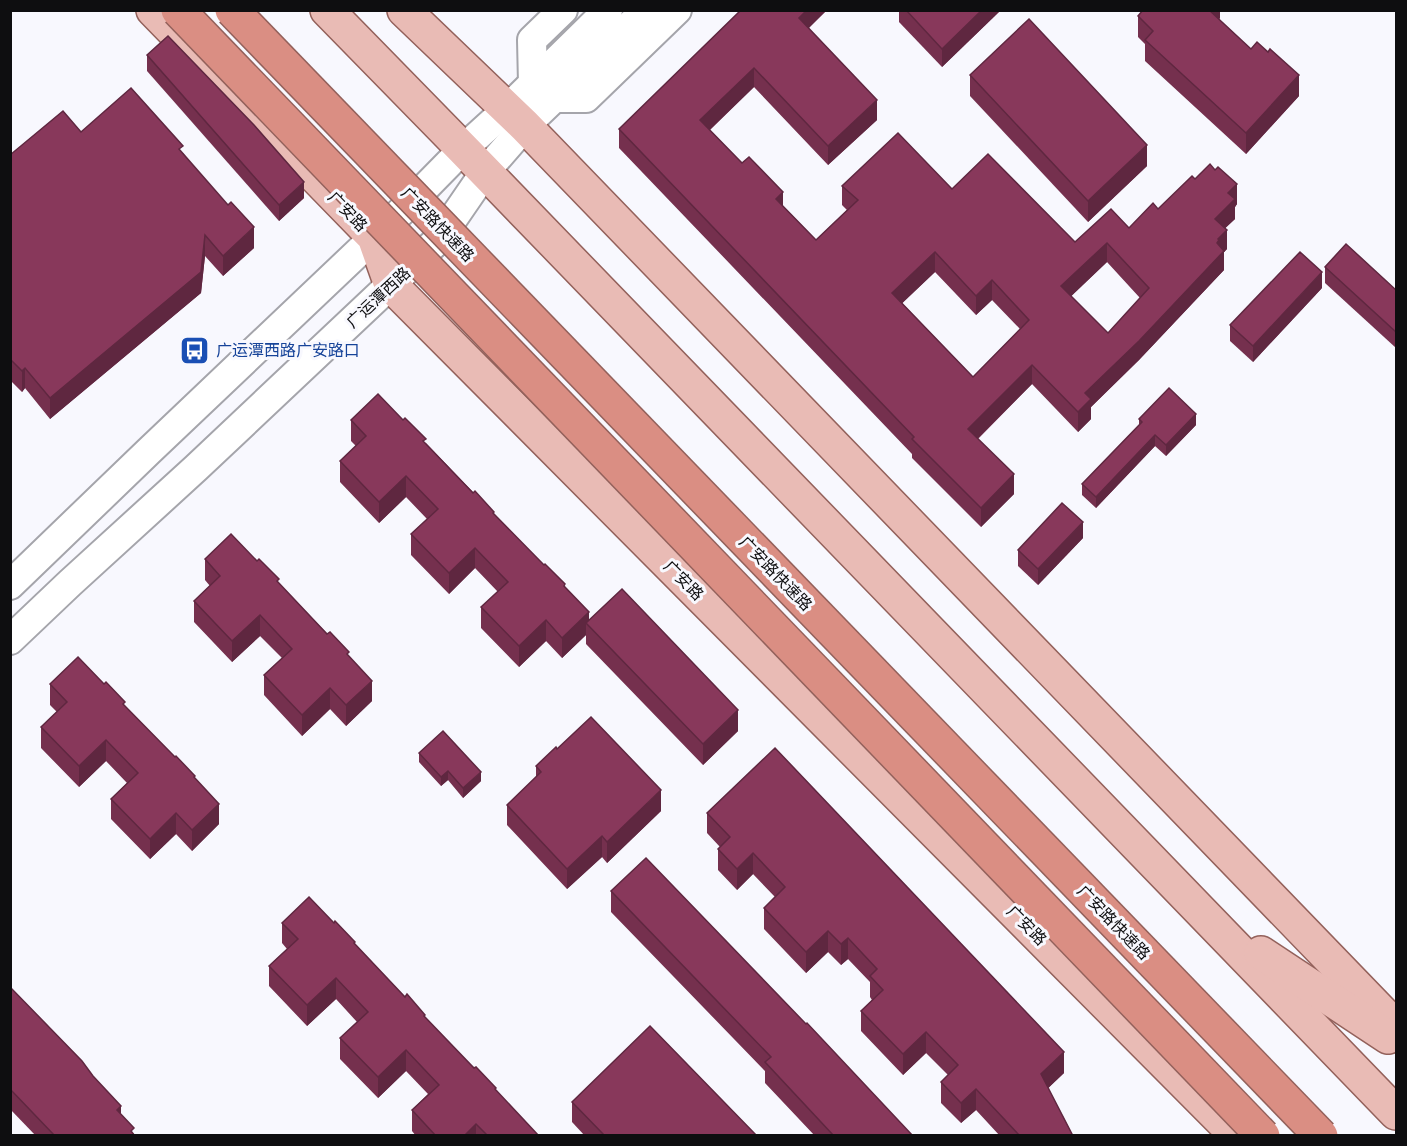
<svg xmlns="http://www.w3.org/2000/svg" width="1407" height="1146" font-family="'PT Sans Narrow','Noto Sans SC',sans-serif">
<rect width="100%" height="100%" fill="#f8f8fe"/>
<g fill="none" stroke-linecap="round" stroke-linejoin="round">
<defs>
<g id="minor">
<path d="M533,84L532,40L563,10"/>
<path d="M554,98H586L677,10"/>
<path d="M10,585L149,451L407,206L463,149L507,109L608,10"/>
<path d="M10,640L70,583L196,468L439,239L485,172L525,126L646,10"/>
</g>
<g id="major">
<path d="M153,10L374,237L391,285L1237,1136"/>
<path d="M327,10L463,149L1396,1113"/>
<path d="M404,10L525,126L1396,1027"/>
<path d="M1261,953L1388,1037"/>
</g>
</defs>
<use href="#minor" stroke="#a5a5ab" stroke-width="32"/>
<use href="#major" stroke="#93615b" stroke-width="36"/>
<use href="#minor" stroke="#fff" stroke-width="28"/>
<use href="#major" stroke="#e9bbb5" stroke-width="33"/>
<defs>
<g id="highway-bridge">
<path d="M178,10L1263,1136"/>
<path d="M232,10L1321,1136"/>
</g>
</defs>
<use href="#highway-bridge" stroke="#93615b" stroke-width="36" stroke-linecap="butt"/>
<use href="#highway-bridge" stroke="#da8e83" stroke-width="33"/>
</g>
<g fill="#75304e" fill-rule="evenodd">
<path d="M741,10H827L808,28L877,120L828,165L754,87L710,130L816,240L847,210L842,205V186L952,189L1075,242L1129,228L1158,209L1195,179L1237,204L1235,207V219L1225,228L1227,249L1224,252V270L1139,360L1091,407V419L1078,432L1032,384L978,439L1014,494L981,527L912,458V454L619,148V129ZM1107,262L1140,298L1108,333L1071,296ZM935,272L976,315L992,300L1020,329L973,377L902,303Z"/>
<path d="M899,10H1001L942,67L899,22Z"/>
<path d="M1220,10V18L1219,19L1299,96L1246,154L1145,61V44L1138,37V16Z"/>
<path d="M147,55L304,198L279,221L147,71Z"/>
<path d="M970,75L1147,166L1088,222L970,96Z"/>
<path d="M81,132L183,153L254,248L223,276L205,256L201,293L50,419L25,388L22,392L10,380V155Z"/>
<path d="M1325,267L1396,290V348L1325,283Z"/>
<path d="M1322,288L1253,362L1230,341V325Z"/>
<path d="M1139,419L1196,425L1166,456L1155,446L1096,508L1082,495V484L1139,425Z"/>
<path d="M351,420L426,443L565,588L589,621L738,731L703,765L586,644V635L562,658L546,641L519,667L481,628V607L498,592L475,568L449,594L411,555V534L427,519L406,497L379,523L340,482V461L356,446L351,441Z"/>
<path d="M1083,538L1038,585L1018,566V550Z"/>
<path d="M205,559L279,584L349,656L372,701L346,726L330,709L302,736L264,695V675L282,658L260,636L232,662L194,622V601L210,586L205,580Z"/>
<path d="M50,684L125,706L195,779L219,824L192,851L176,834L150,859L111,819V799L127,783L106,761L79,787L41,748V727L57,712L50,705Z"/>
<path d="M557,749L661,811L607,863L602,857L567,889L507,825V805L536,777V766Z"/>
<path d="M419,753L481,781L463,798L448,780L441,786L419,762Z"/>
<path d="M707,813L1064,1073L1048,1088L1073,1136H1000L976,1110L961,1123L941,1103V1082L948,1075L926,1053L903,1075L861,1031V1011L872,1000L870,997V982L848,959L841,965L828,952L806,973L764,929V908L775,897L753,874L737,890L718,870V849L720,847L707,833Z"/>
<path d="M611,891L913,1136H815L765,1083V1071L611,912Z"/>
<path d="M282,923L355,945L539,1136H416L412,1131V1110L428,1094L406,1071L378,1098L340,1059V1038L357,1022L336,999L307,1026L269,986V966L287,949L282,943Z"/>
<path d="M10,987L121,1115L135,1136H36L10,1109Z"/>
<path d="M572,1102L757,1136H585L572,1122Z"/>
</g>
<g fill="#5f2740">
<path d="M807,10H827L799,38V18Z"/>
<path d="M982,10H1001L942,67V49Z"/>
<path d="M1208,10H1220V18L1208,30Z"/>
<path d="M754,68V87L700,139V120Z"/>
<path d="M1299,75V96L1246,154V133Z"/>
<path d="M877,100V120L828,165V146Z"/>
<path d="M1147,145V166L1088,222V201Z"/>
<path d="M304,182V198L279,221V205Z"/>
<path d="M1237,184V204L1235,207V219L1215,238V219L1228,193Z"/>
<path d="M783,192V211L776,199Z"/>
<path d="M254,227V248L223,276V256Z"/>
<path d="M1227,230V249L1224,252V270L1139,360L1091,407V419L1078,432V412L1085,393L1217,243L1218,239Z"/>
<path d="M205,235V256L201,293L50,419V398Z"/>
<path d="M1107,243V262L1061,306V286Z"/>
<path d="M935,252V272L892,313V293Z"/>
<path d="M1322,272V288L1253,362V346Z"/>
<path d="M992,280V300L976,315V296Z"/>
<path d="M1032,365V384L968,448V429Z"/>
<path d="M25,368V388L22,392V371Z"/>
<path d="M1196,414V425L1166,456V445Z"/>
<path d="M1155,435V446L1096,508V497Z"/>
<path d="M1014,474V494L981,527V508Z"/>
<path d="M406,476V497L379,523V502Z"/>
<path d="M1083,522V538L1038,585V569Z"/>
<path d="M475,548V568L449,594V573Z"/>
<path d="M589,612V625L586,623V635L562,658V638Z"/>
<path d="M260,615V636L232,662V641Z"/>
<path d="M546,620V641L519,667V646Z"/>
<path d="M372,681V701L346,726V705Z"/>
<path d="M330,688V709L302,736V715Z"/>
<path d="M738,710V731L703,765V744Z"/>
<path d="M106,740V761L79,787V766Z"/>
<path d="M448,771V780L441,786V777Z"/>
<path d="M481,772V781L463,798V788Z"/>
<path d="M661,790V811L607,863V842Z"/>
<path d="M219,804V824L192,851V830Z"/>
<path d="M176,813V834L150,859V839Z"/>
<path d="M602,836V857L567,889V869Z"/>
<path d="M753,853V874L737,890V869Z"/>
<path d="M828,931V952L806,973V952Z"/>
<path d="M848,938V959L841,965V944Z"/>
<path d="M336,978V999L307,1026V1005Z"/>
<path d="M926,1032V1053L903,1075V1054Z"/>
<path d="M406,1050V1071L378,1098V1077Z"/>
<path d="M1064,1052V1073L1041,1095V1074Z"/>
<path d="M976,1089V1110L961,1123V1103Z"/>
<path d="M121,1106V1126L117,1110Z"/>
<path d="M476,1124V1136H464Z"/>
</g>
<g fill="#88385b" stroke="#5f2740" stroke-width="1.5" fill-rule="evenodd">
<path d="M741,10H807L799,18L877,100L828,146L754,68L700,120L742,163L749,157L783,192L776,199L816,240L858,200L842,186L898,133L952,189L988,154L1075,242L1111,209L1129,228L1153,203L1158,209L1192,176L1195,179L1210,164L1215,170L1218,167L1237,184L1228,193L1235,199L1215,219L1227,230L1218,239L1219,240L1217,243L1224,251L1139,341L1085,393L1091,399L1078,412L1032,365L968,429L1014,474L981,508L912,439L914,437L619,129ZM1107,243L1149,288L1108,333L1061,286ZM935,252L976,296L992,280L1029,320L973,377L892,293Z"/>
<path d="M906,10H982L942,49Z"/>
<path d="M1143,10H1209L1251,49L1257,42L1268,52L1270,49L1299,75L1246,133L1145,40L1153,31L1138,16Z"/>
<path d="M1029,19L1147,145L1088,201L970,75Z"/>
<path d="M168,36L254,125L304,182L279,205L147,55Z"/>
<path d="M131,88L183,146L179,149L228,205L231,202L254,227L223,256L205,235L201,272L50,398L25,368L22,371L10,359V155L63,111L81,132Z"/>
<path d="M1346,244L1396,290V332L1325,267Z"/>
<path d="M1300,252L1322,272L1253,346L1230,325Z"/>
<path d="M1169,388L1196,414L1166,445L1155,435L1096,497L1082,484L1142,422L1139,419Z"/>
<path d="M378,394L403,420L405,418L426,439L423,441L473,493L475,491L494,512L493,513L544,565L545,564L565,584L564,586L589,612L562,638L546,620L519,646L481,607L508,582L475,548L449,573L411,534L438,509L406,476L379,502L340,461L366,436L351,420Z"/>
<path d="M1062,503L1083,522L1038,569L1018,550Z"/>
<path d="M231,534L257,561L259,559L279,579L277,581L327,634L330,632L349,652L347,654L372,681L346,705L330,688L302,715L264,675L292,649L260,615L232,641L194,601L220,576L205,559Z"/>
<path d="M622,589L738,710L703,744L586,623Z"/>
<path d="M78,657L104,684L106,682L125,702L123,704L175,757L176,756L195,776L194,777L219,804L192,830L176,813L150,839L111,799L138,773L106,740L79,766L41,727L67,702L50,684Z"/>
<path d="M591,717L661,790L607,842L602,836L567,869L507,805L541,772L536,766L556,747L557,749Z"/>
<path d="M443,731L481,772L463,788L448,771L441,777L419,753Z"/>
<path d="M775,748L1064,1052L1041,1074L1073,1136H1020L976,1089L961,1103L941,1082L958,1065L926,1032L903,1054L861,1011L883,990L870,976L877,969L848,938L841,944L828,931L806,952L764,908L785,887L753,853L737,869L718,849L730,837L707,813Z"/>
<path d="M646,858L806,1024L807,1023L913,1136H834L765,1062L771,1057L611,891Z"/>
<path d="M309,897L334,923L335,921L355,942L354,943L405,997L407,994L425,1015L424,1016L474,1068L476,1067L496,1088L495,1089L539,1136H488L476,1124L464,1136H436L412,1110L439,1085L406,1050L378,1077L340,1038L368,1012L336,978L307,1005L269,966L298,939L282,923Z"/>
<path d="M10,987L82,1061L93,1076L121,1106L117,1110L134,1128L131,1131L135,1136H55L10,1089Z"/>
<path d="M650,1026L757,1136H605L572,1102Z"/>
</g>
<defs>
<symbol id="bus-square" viewBox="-11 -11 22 22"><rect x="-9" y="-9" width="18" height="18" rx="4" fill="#1a4fb4" stroke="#f8f8fe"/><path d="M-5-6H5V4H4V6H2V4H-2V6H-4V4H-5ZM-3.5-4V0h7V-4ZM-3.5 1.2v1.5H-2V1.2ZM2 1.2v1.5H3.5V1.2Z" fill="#fff"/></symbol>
</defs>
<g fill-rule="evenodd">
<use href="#bus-square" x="178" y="334" width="33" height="33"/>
</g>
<g text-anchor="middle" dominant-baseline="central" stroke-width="6" stroke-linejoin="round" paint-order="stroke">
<g font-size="16" fill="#0e0e10" stroke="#f8f8fe">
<text transform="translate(348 211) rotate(46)">广安路</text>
<text transform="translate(438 224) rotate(46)">广安路快速路</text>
<text transform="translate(378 297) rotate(-43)">广运潭西路</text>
<text transform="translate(776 573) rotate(46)">广安路快速路</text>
<text transform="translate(684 580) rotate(45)">广安路</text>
<text transform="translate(1114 922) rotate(46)">广安路快速路</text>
<text transform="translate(1027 925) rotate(45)">广安路</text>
</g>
<g font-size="16" fill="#164399" stroke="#f8f8fe" text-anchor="start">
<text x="216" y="350">广运潭西路广安路口</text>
</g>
</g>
<rect width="1407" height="1146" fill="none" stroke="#0e0e10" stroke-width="24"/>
</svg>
